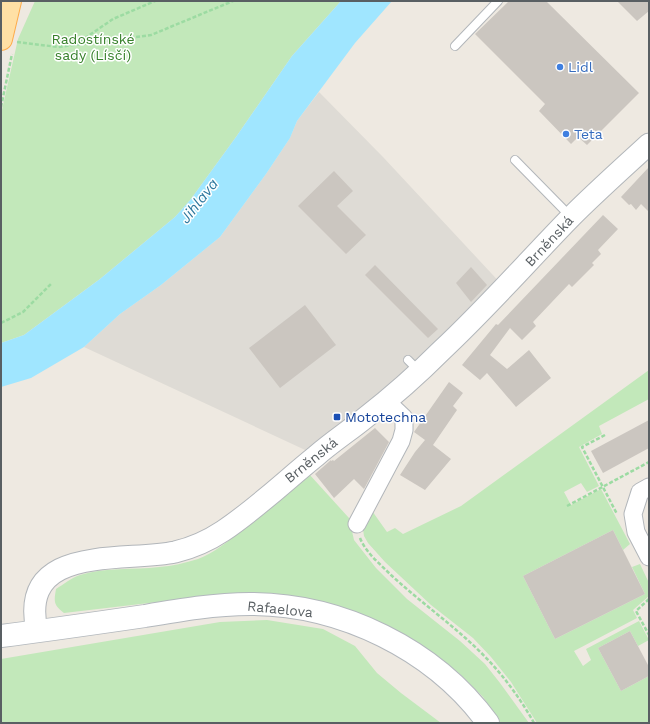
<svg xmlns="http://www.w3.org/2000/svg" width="650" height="724" font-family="'Work Sans',sans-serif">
<rect width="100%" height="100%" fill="#eee9e1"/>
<path fill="#dedbd5" d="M319,92L383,157L505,288L316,455L84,347L120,314L161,285L220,237L266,174L290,138L297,121Z"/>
<g fill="#c2e8ba">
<path d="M35,1H341L292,56L236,137L191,199L175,217L100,279L24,335L1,343V114L18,39Z"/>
<path d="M649,370V399L599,426L602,434L579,447L599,486L587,492L581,483L564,492L571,505L601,489L630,544L623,550L613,530L523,576L555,639L645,594L632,567L640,564L649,583V596L633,610L637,618L574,651L583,666L591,660L586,649L639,621L649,640L638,646L630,631L598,648L621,691L649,676V723H537L511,682L491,657L473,638L431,605L385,562L368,543L364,536L363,529L370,508L387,532L395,528L403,534L461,506Z"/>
<path d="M309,474L349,518L354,540L376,568L407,599L460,641L485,664L500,683L529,723H501L483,697L461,675L439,657L413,641L350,611L308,599L272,593H234L64,613C53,605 54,601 56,589C64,584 71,578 80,575C106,567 133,570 159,567C172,566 185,563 198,559C214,553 228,541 241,531C265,513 287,493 309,474Z"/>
<path d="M267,620L323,629L355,646L377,673L401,693L441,723H1V659L220,622Z"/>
</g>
<path fill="#a0e6ff" d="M341,1H392L355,43L297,121L290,138L266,174L220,237L161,285L120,314L84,347L31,378L1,387V343L24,335L100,279L175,217L191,199L236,137L292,56Z"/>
<g fill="#cbc6c0">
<path d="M509,1H546L639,93L587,145L578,137L571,144L539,111L545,104L475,34Z"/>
<path d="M617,1H649V11L637,21Z"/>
<path d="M649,167V212L641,204L636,210L631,204L629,205L621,197Z"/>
<path d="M334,171L353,191L337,206L366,235L346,254L298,206Z"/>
<path d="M603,215L618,229L598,250L601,254L592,263L594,265L572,287L569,284L533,322L536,326L522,340L510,328L490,355L507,369L529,350L551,378L516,407L487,373L480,380L462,365L496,324L498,325Z"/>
<path d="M375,265L438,329L428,338L365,275Z"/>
<path d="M471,267L487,285L471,302L456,283Z"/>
<path d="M305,305L336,345L280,388L249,348Z"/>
<path d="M449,382L463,393L453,406L457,410L433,445L451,459L425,490L400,475L415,452L425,440L414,432Z"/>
<path d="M649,420V448L603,473L591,451Z"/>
<path d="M375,428L389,442L364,489L354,479L334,498L315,474L331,460V461L333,460L334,461Z"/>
<path d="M613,530L645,594L555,639L523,576Z"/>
<path d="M630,631L649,667V676L621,691L598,648Z"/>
</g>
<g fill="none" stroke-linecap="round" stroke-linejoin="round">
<defs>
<g id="service">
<path d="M455,46L498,1"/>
<path d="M515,160L571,217"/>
<path d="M408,360L419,371"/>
</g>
<g id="minor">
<path d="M649,487L640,492L633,514L636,532L649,557"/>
<path d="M357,524L401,441L404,430V418L385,400"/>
</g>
<path id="tertiary" d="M37,631C18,543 122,563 175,552C192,548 208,541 223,531C256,509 285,481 316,456C332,442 349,431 365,418C392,397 418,374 442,350C487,308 528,261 571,217C596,192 623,168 649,144"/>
<path id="secondary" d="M1,636C49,630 97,623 145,616C180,610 215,604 250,604C341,604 434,649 488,723"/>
<path id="primary" d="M1,39L10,1"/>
</defs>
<use href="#service" stroke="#b2b6ba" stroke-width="10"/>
<use href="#minor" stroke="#b2b6ba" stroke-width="19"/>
<use href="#tertiary" stroke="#b2b6ba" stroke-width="23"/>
<use href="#secondary" stroke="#b3b8bd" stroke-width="24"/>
<use href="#primary" stroke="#feab4a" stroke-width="24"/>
<g stroke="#9cdba2" stroke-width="2.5" stroke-dasharray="4 2" stroke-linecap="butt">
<path d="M17,42L58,47L151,35L233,1"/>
<path d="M75,45L113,19L155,1"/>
<path d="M1,107L12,54"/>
<path d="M1,323L23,312L52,283"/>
<path d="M605,435L582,447L617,514"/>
<path d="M567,506L649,462"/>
<path d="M360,538C366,553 380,564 391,575C417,599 446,620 472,644C497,667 518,694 534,723"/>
<path d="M649,599L636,611L649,635"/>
</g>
<use href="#service" stroke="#fff" stroke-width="8"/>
<use href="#minor" stroke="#fff" stroke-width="17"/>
<use href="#tertiary" stroke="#fff" stroke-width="21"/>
<use href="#secondary" stroke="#fff" stroke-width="22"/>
<use href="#primary" stroke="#ffe0a5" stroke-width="22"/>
</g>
<g fill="#3f7fe0" stroke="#fff" stroke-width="1.5">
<circle cx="560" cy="67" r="4"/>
<circle cx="566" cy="134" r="4"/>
</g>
<rect fill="#1a4fb4" stroke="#fff" stroke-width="1.5" x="333" y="413" width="8" height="8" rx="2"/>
<g text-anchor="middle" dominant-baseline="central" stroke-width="3" stroke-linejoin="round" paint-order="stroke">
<g font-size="14" fill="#37812b" stroke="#fff">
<text x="93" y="39">Radostínské<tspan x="93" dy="16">sady (Lísčí)</tspan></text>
</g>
<g font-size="14" fill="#366cbe" stroke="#fff" text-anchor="start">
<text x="568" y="67">Lidl</text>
<text x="574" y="134">Teta</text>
</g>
<g font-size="14" fill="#595f63" stroke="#fff">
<text transform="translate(549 241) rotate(-47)">Brněnská</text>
<text transform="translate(311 460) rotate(-39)">Brněnská</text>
<text transform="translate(280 609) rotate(6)">Rafaelova</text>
</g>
<g font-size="14" fill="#164399" stroke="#fff" text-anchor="start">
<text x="345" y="417">Mototechna</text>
</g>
<g font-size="15" font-style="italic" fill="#2e789e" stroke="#fff">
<text transform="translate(199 201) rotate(-52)">Jihlava</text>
</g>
</g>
<rect width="650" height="724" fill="none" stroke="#595f63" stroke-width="4"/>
</svg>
